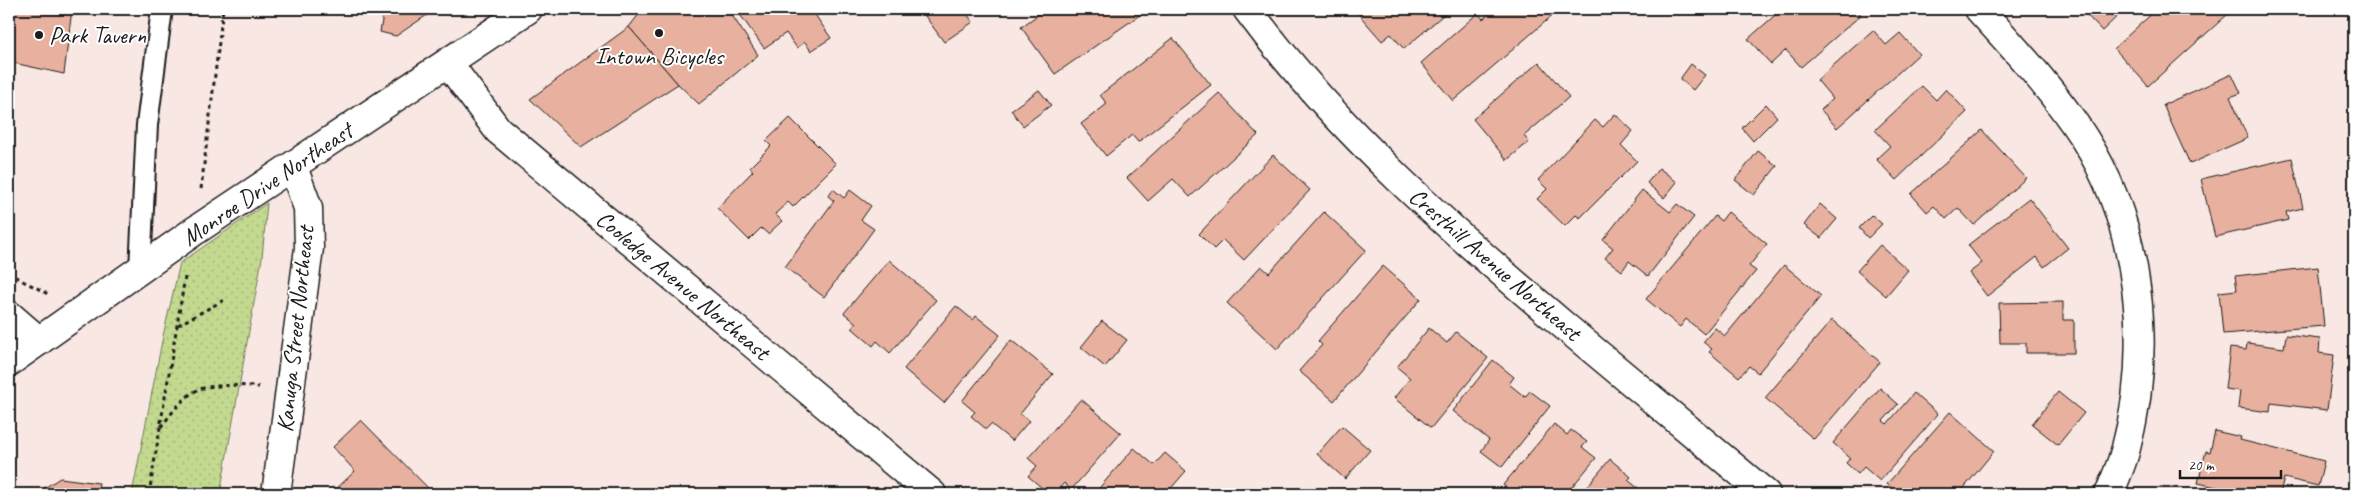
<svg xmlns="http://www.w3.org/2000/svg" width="2363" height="503" font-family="Caveat,sans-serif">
<defs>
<pattern id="park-dots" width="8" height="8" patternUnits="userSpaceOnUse" patternTransform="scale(1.25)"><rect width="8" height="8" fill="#c2d98f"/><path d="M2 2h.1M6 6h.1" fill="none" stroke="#a6ba7b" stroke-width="1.8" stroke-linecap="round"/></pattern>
</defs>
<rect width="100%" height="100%" fill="#f8e7e2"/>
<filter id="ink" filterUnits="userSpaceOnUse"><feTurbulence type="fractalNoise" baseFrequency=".02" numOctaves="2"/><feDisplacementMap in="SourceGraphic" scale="10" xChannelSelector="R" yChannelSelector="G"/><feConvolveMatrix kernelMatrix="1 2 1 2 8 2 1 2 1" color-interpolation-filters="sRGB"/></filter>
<g filter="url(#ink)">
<path fill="url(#park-dots)" stroke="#6f7a56" d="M267,203L262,258L220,494H132L163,336L180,263Z"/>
<g fill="#e8b09e" stroke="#1c1c1c">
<path d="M9,9H72L64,74L9,62Z"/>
<path d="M384,9H436L396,36L380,32Z"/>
<path d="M643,9H728L758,55L699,104L678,84L629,27Z"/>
<path d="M736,9H811L831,38L811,51L805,42L797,48L786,33L764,48Z"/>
<path d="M935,9H963L973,22L944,42L925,16Z"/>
<path d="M1046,9H1146L1147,10L1055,74L1021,27Z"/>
<path d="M1354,9H1450L1404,49L1391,34L1382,41Z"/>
<path d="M1494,9H1548L1553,15L1453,101L1421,63L1478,13L1483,19Z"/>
<path d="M1782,9H1856L1861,15L1801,67L1786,50L1771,64L1748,39Z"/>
<path d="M2081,9H2125L2102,31Z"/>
<path d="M2157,9H2223L2228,14L2148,86L2114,48Z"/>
<path d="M2348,9H2354V17Z"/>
<path d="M629,27L678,84L581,147L530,99Z"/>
<path d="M1873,30L1886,45L1900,33L1919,54L1837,128L1821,110L1833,99L1817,80Z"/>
<path d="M1173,38L1211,85L1138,142L1132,135L1106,156L1081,124L1107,104L1100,95Z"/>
<path d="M1539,62L1569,97L1524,136L1529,142L1507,160L1473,119Z"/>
<path d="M1691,64L1705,75L1693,90L1680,79Z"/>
<path d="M2232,74L2241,93L2230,97L2248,138L2190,164L2163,105Z"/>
<path d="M1922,86L1936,100L1946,89L1967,112L1896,180L1876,159L1890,146L1875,130Z"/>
<path d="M1039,90L1051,105L1023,126L1011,110Z"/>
<path d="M1219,93L1258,135L1190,197L1173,179L1148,201L1127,178Z"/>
<path d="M1766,104L1777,117L1753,141L1742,128Z"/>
<path d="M1615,114L1633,131L1621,145L1637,161L1580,218L1576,215L1565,226L1537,199L1547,189L1538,180L1595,120L1603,127Z"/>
<path d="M790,118L836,164L793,207L788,202L775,214L782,221L768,234L761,228L749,240L717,208L753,171L750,167L771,146L766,141Z"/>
<path d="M1982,130L2026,178L1974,225L1958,208L1946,219L1934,206L1927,212L1911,194Z"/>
<path d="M1758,151L1777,166L1754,195L1735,180Z"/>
<path d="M1273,155L1310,190L1244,260L1223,240L1214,249L1199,234Z"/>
<path d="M2292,158L2303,208L2286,212L2288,220L2215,237L2201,179Z"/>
<path d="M1659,168L1677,182L1664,198L1647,183Z"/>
<path d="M833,189L844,198L850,190L871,206L861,220L874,229L824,297L785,267L834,201L828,196Z"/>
<path d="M1642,190L1670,212L1677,204L1694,217L1648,276L1629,261L1622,271L1605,258L1613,248L1603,240Z"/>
<path d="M2029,198L2068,248L2044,267L2037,257L1987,296L1969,273L1982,263L1968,245Z"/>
<path d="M1820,204L1837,219L1821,238L1804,225Z"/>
<path d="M2354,205V228L2349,207Z"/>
<path d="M1324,212L1366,250L1277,349L1227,303L1261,266L1269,273Z"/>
<path d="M1728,212L1767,244L1749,266L1756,271L1704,334L1686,319L1680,327L1646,299L1715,216L1721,221Z"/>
<path d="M1872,215L1882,224L1868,238L1859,228Z"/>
<path d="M1880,245L1908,270L1886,296L1857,271Z"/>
<path d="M889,260L936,300L890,353L877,341L873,346L852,328L856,323L844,313Z"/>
<path d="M1784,265L1821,296L1758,373L1749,366L1739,377L1709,352L1712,349L1703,342L1715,328L1725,336Z"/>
<path d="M1383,266L1421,299L1334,401L1299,371L1322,345L1318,341Z"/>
<path d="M2318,267L2324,326L2223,334L2219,292L2237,290L2235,276Z"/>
<path d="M2063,302V320H2074V353H2026V343H2000L1999,303Z"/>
<path d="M956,306L973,320L976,316L1000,335L944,403L904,369Z"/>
<path d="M1832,320L1880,362L1814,439L1765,398Z"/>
<path d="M1102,321L1127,340L1105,367L1081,347Z"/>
<path d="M1429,328L1447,343L1456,332L1488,358L1431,428L1394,398L1410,378L1397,367Z"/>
<path d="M2286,335L2320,339L2319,353L2334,355L2327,410L2271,403L2270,412L2238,408L2240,391L2225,389L2230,348L2246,350L2247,343L2284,348Z"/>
<path d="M1011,340L1053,374L1020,414L1029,421L1012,441L991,424L986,429L971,416L975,412L962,401Z"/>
<path d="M1493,360L1514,377L1509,384L1525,397L1530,391L1550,406L1502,467L1481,451L1489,440L1453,411Z"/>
<path d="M1880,388L1898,404L1883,421L1887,424L1914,393L1938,414L1880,481L1864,467L1858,474L1846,463L1850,458L1833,443Z"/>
<path d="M2058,392L2084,413L2058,445L2032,424Z"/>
<path d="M1081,399L1121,433L1071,490L1064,483L1054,494H1049L1028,476L1037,466L1028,458Z"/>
<path d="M1950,412L1994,451L1959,494H1898L1887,484Z"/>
<path d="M361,420L434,494H331L355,471L333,447Z"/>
<path d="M1554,424L1567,435L1571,430L1587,442L1582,447L1596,458L1566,494H1514L1503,485Z"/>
<path d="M1342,426L1370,450L1345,479L1317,454Z"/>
<path d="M2215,431L2241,437L2240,440L2324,461L2318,486L2284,478L2280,494H2248L2198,483L2206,451L2210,452Z"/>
<path d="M1134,448L1154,465L1165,453L1186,471L1166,494H1094Z"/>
<path d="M1610,459L1631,477L1628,480L1645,494H1581Z"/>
<path d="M60,478L99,483L97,494H35Z"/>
</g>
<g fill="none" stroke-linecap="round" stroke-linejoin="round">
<defs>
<path id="service" d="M140,270L147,125L162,9"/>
<g id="minor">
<path d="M1247,9C1339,133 1451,230 1568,329C1634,384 1700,439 1766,494"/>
<path d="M1979,9C2016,50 2054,91 2084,138C2140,226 2153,348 2126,448C2122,464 2115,479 2109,494"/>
<path d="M448,63L498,130L932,494"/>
<path d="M276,494L309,248L308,208L293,167"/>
</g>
<g id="secondary">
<path d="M9,315L39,341"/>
<path d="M9,362L193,232L528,9"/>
</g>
</defs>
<use href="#service" stroke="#1c1c1c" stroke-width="24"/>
<use href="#minor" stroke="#1c1c1c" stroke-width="31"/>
<use href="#secondary" stroke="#1c1c1c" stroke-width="31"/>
<g stroke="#1c1c1c" stroke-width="3" stroke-dasharray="4 4" stroke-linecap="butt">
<path d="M201,189L223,9"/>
<path d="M9,272C21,282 36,286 49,295"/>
<path d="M178,325L226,299"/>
<path d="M161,427C171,414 184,395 200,389C215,384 243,385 259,387"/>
<path d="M149,494L185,277"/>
</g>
<use href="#service" stroke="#fff" stroke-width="20"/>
<use href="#minor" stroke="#fff" stroke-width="28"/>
<use href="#secondary" stroke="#fff" stroke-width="28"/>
</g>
</g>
<g fill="#1c1c1c" stroke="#fff" stroke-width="2">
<circle cx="659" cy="33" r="5"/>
<circle cx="39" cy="35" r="5"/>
</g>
<g text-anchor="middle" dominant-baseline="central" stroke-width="4" stroke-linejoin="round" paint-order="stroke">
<g font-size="24" fill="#1c1c1c" stroke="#fff" text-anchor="start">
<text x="49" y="35">Park Tavern</text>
<text x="659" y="56" text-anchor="middle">Intown Bicycles</text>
</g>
<g font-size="24" fill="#1c1c1c" stroke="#fff">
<text transform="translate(267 184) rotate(-34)">Monroe Drive Northeast</text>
<text transform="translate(1495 264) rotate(41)">Cresthill Avenue Northeast</text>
<text transform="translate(683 285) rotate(40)">Cooledge Avenue Northeast</text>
<text transform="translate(295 329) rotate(-84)">Kanuga Street Northeast</text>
</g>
</g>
<rect width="2363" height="503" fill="none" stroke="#fff" stroke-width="30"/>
<rect x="15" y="15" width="2333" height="473" fill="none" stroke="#1c1c1c" stroke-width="2" filter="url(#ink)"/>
<path d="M2180 470v8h101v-8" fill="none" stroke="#1c1c1c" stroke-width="2.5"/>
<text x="2188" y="470" font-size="15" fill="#1c1c1c" stroke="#ffffff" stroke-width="4" paint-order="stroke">20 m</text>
</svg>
